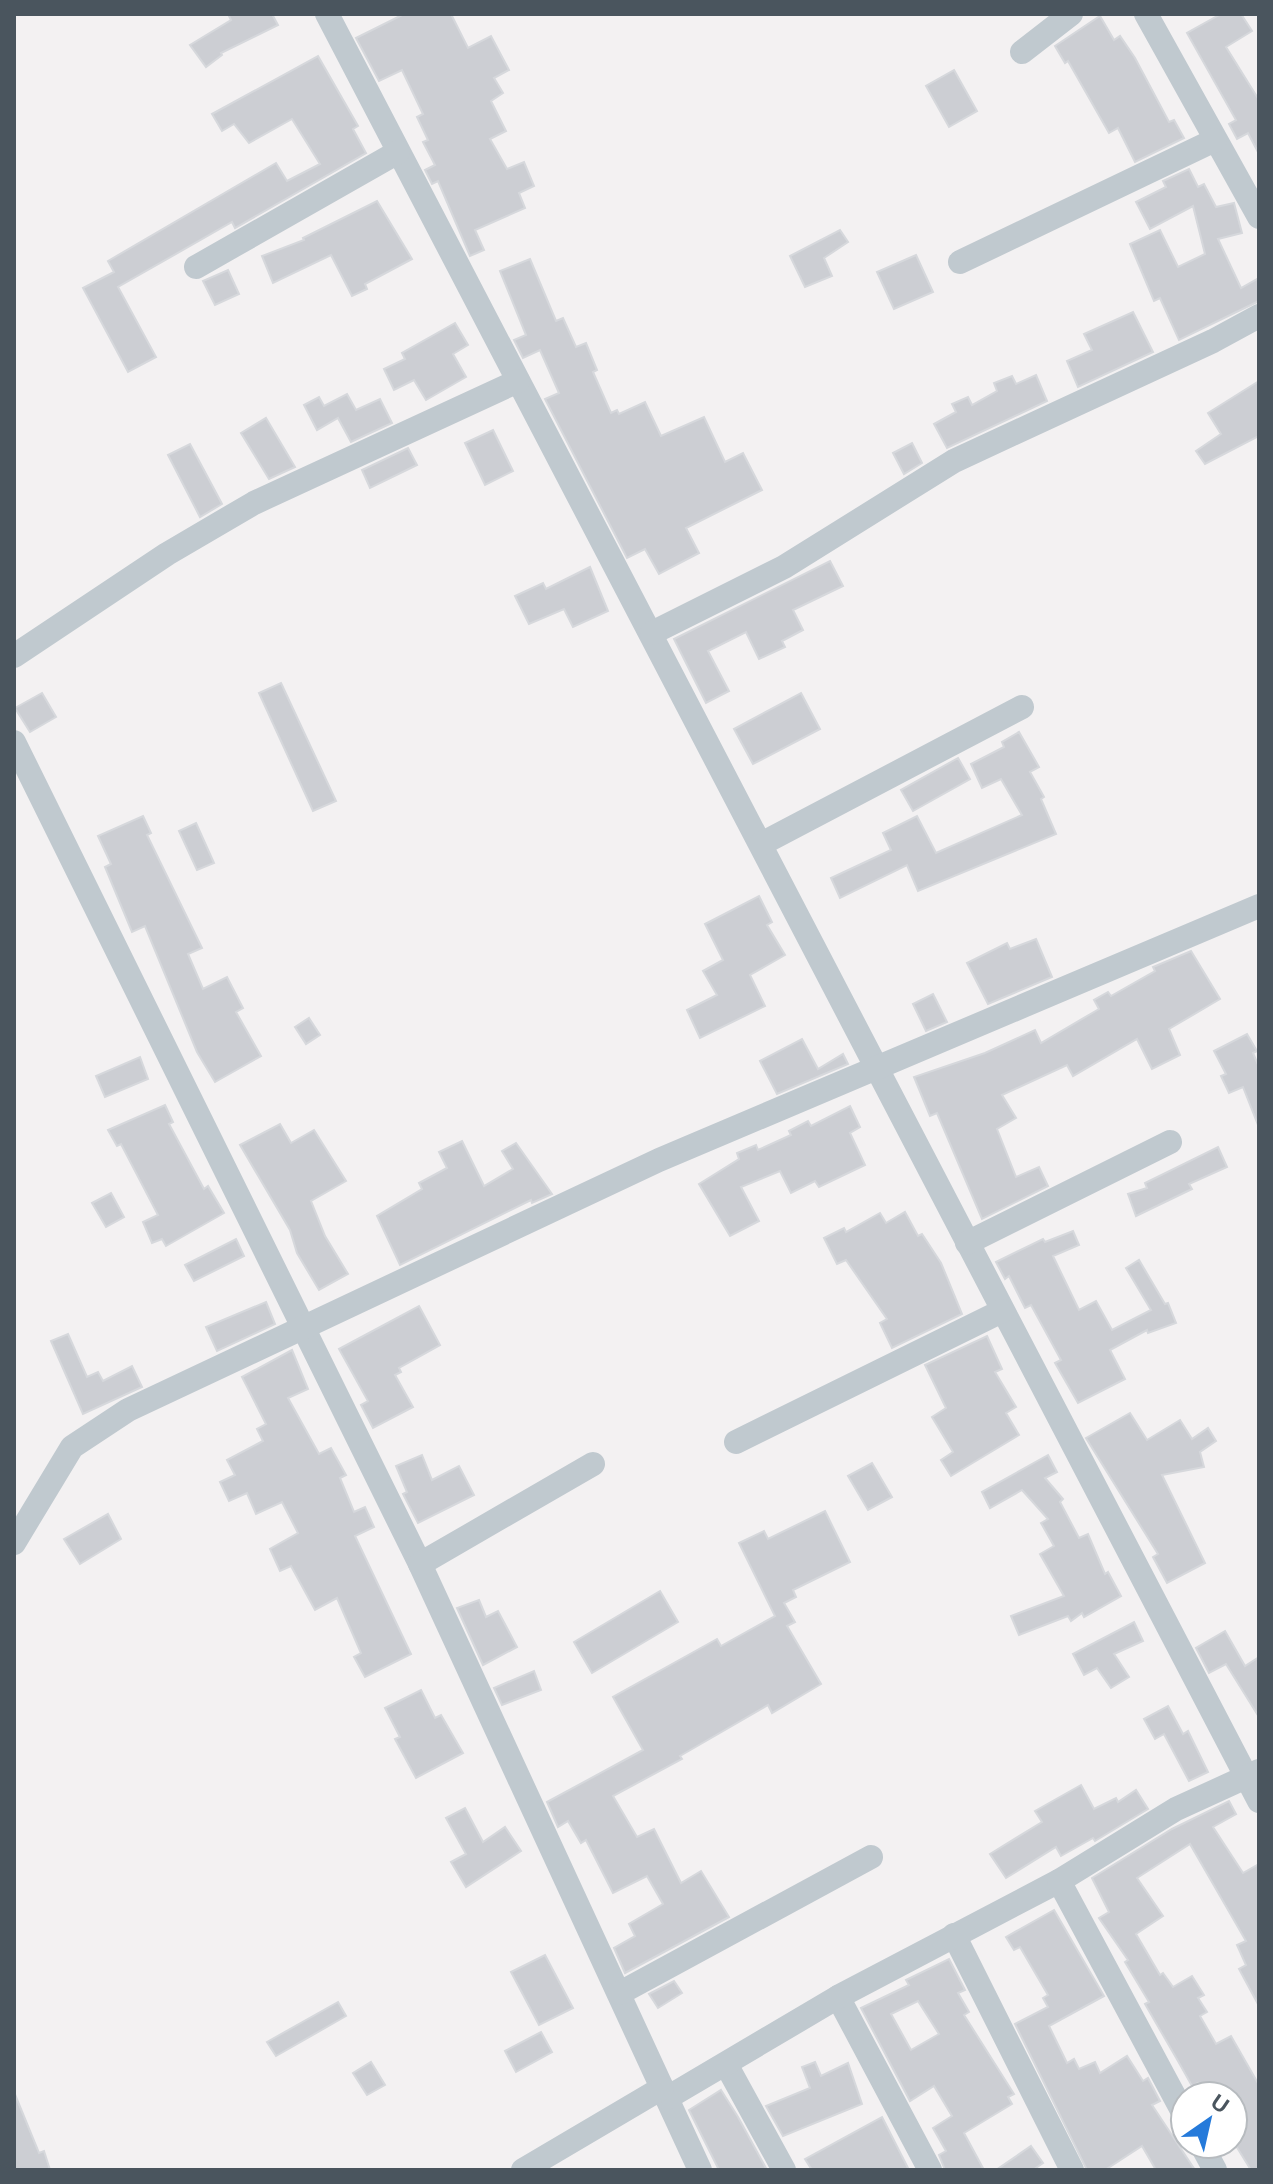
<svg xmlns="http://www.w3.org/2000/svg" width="1273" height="2184" font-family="Helvetica,sans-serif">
<rect width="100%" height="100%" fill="#f3f1f2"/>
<g fill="#ccced3" stroke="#d6d8dc" stroke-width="2" fill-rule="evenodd">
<path d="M228,14H272L278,25L221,53L222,55L206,67L190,45L231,20Z"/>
<path d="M404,14H451L468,48L491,36L509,70L494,78L503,93L491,101L506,131L490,139L507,169L524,162L534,186L519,193L525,208L475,230L484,250L470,256L438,181L432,184L425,170L435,165L423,142L428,140L417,117L423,114L402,70L379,81L356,38Z"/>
<path d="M1221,14H1241L1252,31L1226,47L1259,100V154L1248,133L1237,139L1229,124L1236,120L1187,33Z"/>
<path d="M1100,16L1114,40L1120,36L1135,58L1169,122L1174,120L1184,138L1135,162L1118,128L1109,133L1068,61L1065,63L1055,46Z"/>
<path d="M318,56L358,126L353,129L366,153L235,228L232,222L118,287L156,357L128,372L83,288L114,272L108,261L276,163L287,181L320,164L292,119L249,143L234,124L222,131L212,114Z"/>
<path d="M954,70L977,111L949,127L926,86Z"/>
<path d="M1189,169L1198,187L1204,184L1216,207L1234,203L1242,233L1218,239L1241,288L1259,278V301L1179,340L1160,298L1154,301L1130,244L1160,230L1178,267L1205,254L1193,206L1150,229L1136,202L1166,187L1163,181Z"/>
<path d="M377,201L412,259L365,284L367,289L352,296L331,255L273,283L262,256L304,240L303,238Z"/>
<path d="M840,230L848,242L824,258L832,276L805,287L790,256Z"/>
<path d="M916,255L933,292L894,309L877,272Z"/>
<path d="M530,259L556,321L563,318L576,347L586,343L597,370L593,372L611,413L617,410L619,414L645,402L661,436L704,417L725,462L743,453L762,490L686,528L699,553L659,574L645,549L627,558L545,399L559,393L540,350L523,358L514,340L526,335L500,271Z"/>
<path d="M228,270L239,294L215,305L203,281Z"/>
<path d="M1133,312L1153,352L1078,387L1067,361L1092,350L1084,334Z"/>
<path d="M455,323L468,345L453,354L466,377L426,400L414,380L394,390L384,369L405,359L402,353Z"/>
<path d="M1036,375L1047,401L947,448L934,424L956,412L952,404L968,397L972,405L997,391L994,383L1012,376L1016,384Z"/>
<path d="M1259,381V436L1205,464L1196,451L1221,434L1208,413Z"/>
<path d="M347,394L356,410L380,399L392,423L351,442L338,418L317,430L304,405L319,397L324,406Z"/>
<path d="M266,418L295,467L269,479L241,433Z"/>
<path d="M493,430L513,471L485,485L465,443Z"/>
<path d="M912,443L922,463L904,474L893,453Z"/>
<path d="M190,444L222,504L200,517L168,455Z"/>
<path d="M408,448L417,465L370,488L362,470Z"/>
<path d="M830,561L843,586L793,610L803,630L782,641L785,647L759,659L746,632L708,651L729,691L706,703L674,639Z"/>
<path d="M590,567L608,611L573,627L564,609L529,624L515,596L543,583L546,589Z"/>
<path d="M281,683L336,801L313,811L259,693Z"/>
<path d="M42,693L56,717L30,732L15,708Z"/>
<path d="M801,693L820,729L753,764L734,729Z"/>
<path d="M1019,732L1039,767L1030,772L1044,797L1041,799L1056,834L918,891L907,865L840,898L831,878L891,850L883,833L917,816L936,853L1022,815L1001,779L982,788L971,764L1004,747L1002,742Z"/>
<path d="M958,758L970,779L913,811L901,790Z"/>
<path d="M143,816L151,833L147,835L202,948L188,954L203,989L227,977L243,1008L236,1012L261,1056L215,1082L197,1052L145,926L132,932L105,867L111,864L98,836Z"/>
<path d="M196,823L214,863L197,870L179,831Z"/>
<path d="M759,896L772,922L767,925L785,955L750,975L765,1006L700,1038L687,1010L717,995L703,971L723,960L705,924Z"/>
<path d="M1036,939L1052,977L988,1004L967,963L1007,943L1010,949Z"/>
<path d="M1191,951L1220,999L1169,1029L1180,1055L1152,1069L1137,1039L1073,1076L1067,1065L1002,1095L1016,1118L997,1129L1016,1177L1039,1167L1048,1186L982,1219L937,1113L930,1116L914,1077L985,1053L1035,1030L1041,1043L1099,1009L1094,1000L1108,992L1111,996L1155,971L1153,967Z"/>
<path d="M933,994L947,1022L926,1031L913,1004Z"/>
<path d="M309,1018L320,1035L306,1044L295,1027Z"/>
<path d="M1247,1034L1257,1051L1253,1053L1259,1067L1258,1125L1243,1087L1229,1093L1221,1076L1226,1074L1214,1051Z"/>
<path d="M802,1039L818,1069L843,1054L848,1064L777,1094L760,1061Z"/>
<path d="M140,1057L148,1079L105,1097L96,1076Z"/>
<path d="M165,1105L173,1122L169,1124L204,1189L208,1186L224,1213L166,1246L162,1239L152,1243L143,1222L158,1215L121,1144L117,1146L108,1130Z"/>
<path d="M850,1106L860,1127L850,1133L865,1165L819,1187L815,1181L791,1193L780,1171L741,1187L759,1221L730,1236L699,1184L739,1159L737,1153L756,1145L758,1150L791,1135L789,1131L808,1121L811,1126Z"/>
<path d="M280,1124L291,1143L314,1130L346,1181L311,1201L325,1236L348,1274L319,1290L297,1253L290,1230L240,1145Z"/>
<path d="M462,1141L484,1186L513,1169L502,1151L516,1143L552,1194L532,1203L531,1200L400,1265L377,1216L422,1189L419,1183L447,1168L439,1152Z"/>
<path d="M1218,1147L1227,1167L1189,1184L1192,1189L1136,1216L1128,1194L1147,1188L1145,1183Z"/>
<path d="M111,1193L124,1217L106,1227L92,1203Z"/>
<path d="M905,1212L918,1236L922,1234L941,1263L962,1314L892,1348L880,1323L887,1319L846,1260L837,1264L824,1238L844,1228L846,1232L880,1213L886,1223Z"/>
<path d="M1073,1231L1079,1245L1053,1256L1079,1310L1096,1301L1112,1330L1151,1310L1126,1268L1139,1260L1165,1304L1168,1303L1176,1323L1148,1333L1147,1330L1110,1350L1125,1379L1078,1403L1055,1363L1061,1360L1031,1305L1025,1308L1009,1276L1005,1279L996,1262L1043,1239L1045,1242Z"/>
<path d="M236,1239L244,1256L194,1281L185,1265Z"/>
<path d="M266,1302L275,1324L217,1351L206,1327Z"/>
<path d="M419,1306L440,1345L399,1368L401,1372L395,1375L413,1407L373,1428L361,1405L368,1401L339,1349Z"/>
<path d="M68,1334L87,1377L98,1372L103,1381L132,1366L142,1387L83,1414L51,1341Z"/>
<path d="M987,1336L1002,1369L995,1372L1016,1407L1006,1413L1019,1435L951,1476L941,1460L953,1452L932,1417L946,1408L925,1365Z"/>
<path d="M292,1350L308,1389L288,1398L319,1454L331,1448L346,1475L340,1478L354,1512L365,1507L374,1527L355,1536L411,1654L365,1677L354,1657L361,1653L337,1598L315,1610L291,1566L280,1571L270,1549L298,1533L282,1502L256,1514L247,1493L229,1501L220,1482L235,1475L227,1460L263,1441L257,1429L266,1424L242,1377Z"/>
<path d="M1130,1413L1147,1440L1180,1420L1192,1439L1208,1428L1216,1441L1200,1452L1204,1467L1162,1475L1205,1563L1167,1583L1153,1557L1158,1554L1086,1438Z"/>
<path d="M422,1455L432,1480L459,1466L474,1495L418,1523L403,1494L407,1492L396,1466Z"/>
<path d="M1048,1455L1057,1472L1045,1478L1063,1499L1060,1502L1079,1538L1088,1534L1105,1574L1108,1572L1121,1596L1084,1617L1082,1613L1071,1621L1068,1616L1019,1635L1011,1616L1064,1596L1040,1554L1054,1546L1041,1523L1048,1519L1022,1490L990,1508L982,1492Z"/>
<path d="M872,1463L892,1497L868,1510L848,1476Z"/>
<path d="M825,1511L850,1562L793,1590L796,1597L784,1603L795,1622L787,1626L821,1684L772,1713L768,1705L680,1756L682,1759L613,1796L637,1837L654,1829L681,1883L701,1871L729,1917L625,1973L614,1948L635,1936L629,1924L663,1904L647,1876L613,1893L586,1840L581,1843L568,1821L558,1827L547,1802L643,1750L613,1697L717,1639L721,1646L775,1616L739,1543L764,1531L768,1539Z"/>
<path d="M108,1514L121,1539L80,1564L64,1539Z"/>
<path d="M660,1591L678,1622L592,1673L574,1642Z"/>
<path d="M479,1600L486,1617L498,1611L517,1647L483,1665L457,1608Z"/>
<path d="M1134,1622L1143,1641L1114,1654L1129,1677L1111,1688L1097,1668L1084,1675L1073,1654Z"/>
<path d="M1225,1631L1245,1666L1259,1657V1717L1226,1664L1209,1673L1196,1648Z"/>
<path d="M534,1671L541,1690L502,1705L494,1688Z"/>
<path d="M421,1690L435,1718L441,1715L463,1753L416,1778L395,1739L400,1737L385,1708Z"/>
<path d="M1168,1706L1183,1734L1188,1731L1208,1772L1189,1781L1164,1734L1155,1739L1144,1719Z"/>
<path d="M1081,1785L1094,1809L1116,1798L1118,1802L1136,1790L1148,1809L1095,1841L1093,1838L1061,1856L1056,1847L1006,1878L990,1854L1042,1822L1035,1811Z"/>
<path d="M1229,1801L1236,1814L1213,1827L1243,1873L1259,1864V2006L1239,1969L1246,1965L1237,1945L1246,1941L1190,1844L1137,1878L1163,1916L1136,1934L1160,1975L1163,1973L1173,1987L1192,1976L1204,1995L1198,1998L1207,2012L1200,2016L1216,2044L1231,2036L1259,2085V2170H1251L1233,2141V2096H1207L1198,2083L1192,2086L1178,2061L1145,2004L1149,2002L1125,1962L1128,1960L1099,1918L1109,1912L1092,1878L1172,1829Z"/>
<path d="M465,1808L483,1842L505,1827L521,1851L466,1887L451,1862L466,1854L446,1818Z"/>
<path d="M1054,1910L1104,1996L1049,2026L1067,2063L1074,2059L1079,2069L1095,2062L1100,2073L1127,2056L1143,2081L1148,2078L1160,2101L1152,2105L1195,2170H1156L1142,2146L1105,2170H1087L1015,2024L1048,2007L1043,1998L1048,1995L1020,1947L1014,1950L1006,1937Z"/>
<path d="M545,1955L573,2008L539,2025L511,1972Z"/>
<path d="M949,1959L965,1990L958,1993L969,2012L964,2015L1014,2094L1008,2097L1012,2104L964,2133L984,2170H945L939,2155L946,2151L933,2128L952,2116L934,2086L910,2101L861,2008L909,1985L906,1980ZM918,2001L939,2034L911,2050L891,2014Z"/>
<path d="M674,1981L682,1993L658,2008L649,1994Z"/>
<path d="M338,2002L346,2016L276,2056L267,2042Z"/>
<path d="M541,2032L552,2052L516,2072L505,2051Z"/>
<path d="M371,2062L385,2085L367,2095L353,2073Z"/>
<path d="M815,2062L821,2076L848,2063L862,2104L783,2136L766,2106L810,2088L802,2067Z"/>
<path d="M721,2090L738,2117L767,2170H719L689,2110Z"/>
<path d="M14,2092L39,2153L44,2151L50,2170H14Z"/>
<path d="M882,2117L909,2170H812L805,2159Z"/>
<path d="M1031,2146L1043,2163L1033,2170H996Z"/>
</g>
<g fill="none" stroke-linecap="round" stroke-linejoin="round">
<g stroke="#c0c9cf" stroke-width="24">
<path d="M327,14L1259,1801"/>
<path d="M1146,14L1259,217"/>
<path d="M1022,52L1071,14"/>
<path d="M960,262L1215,140"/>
<path d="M196,267L398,152"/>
<path d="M652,633L784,567L954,461L1213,341L1259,316"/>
<path d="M14,656L167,554L254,503L518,381"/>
<path d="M14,742L420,1564L700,2170"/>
<path d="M761,844L1022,707"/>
<path d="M967,1243L1170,1142"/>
<path d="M736,1442L1002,1311"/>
<path d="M14,1543L72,1447L128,1410L659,1160L1259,906"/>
<path d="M420,1564L593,1464"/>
<path d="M954,1935L1072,2170"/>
<path d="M620,1993L871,1857"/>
<path d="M838,1997L930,2170"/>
<path d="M727,2066L784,2170"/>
<path d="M667,2098L838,1997L1059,1881"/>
<path d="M1185,2116L1059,1881L1176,1809L1259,1771"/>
<path d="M1201,2144L1215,2170"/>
<path d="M523,2170L662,2088"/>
</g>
</g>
<rect width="1273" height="2184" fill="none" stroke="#4a555e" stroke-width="32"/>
<g transform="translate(1209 2120) rotate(34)"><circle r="38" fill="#ffffff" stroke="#b7bbbf" stroke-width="2"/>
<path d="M0-6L14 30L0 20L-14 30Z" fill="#257ada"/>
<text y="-12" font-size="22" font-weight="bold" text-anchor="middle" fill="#4a555e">U</text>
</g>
</svg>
